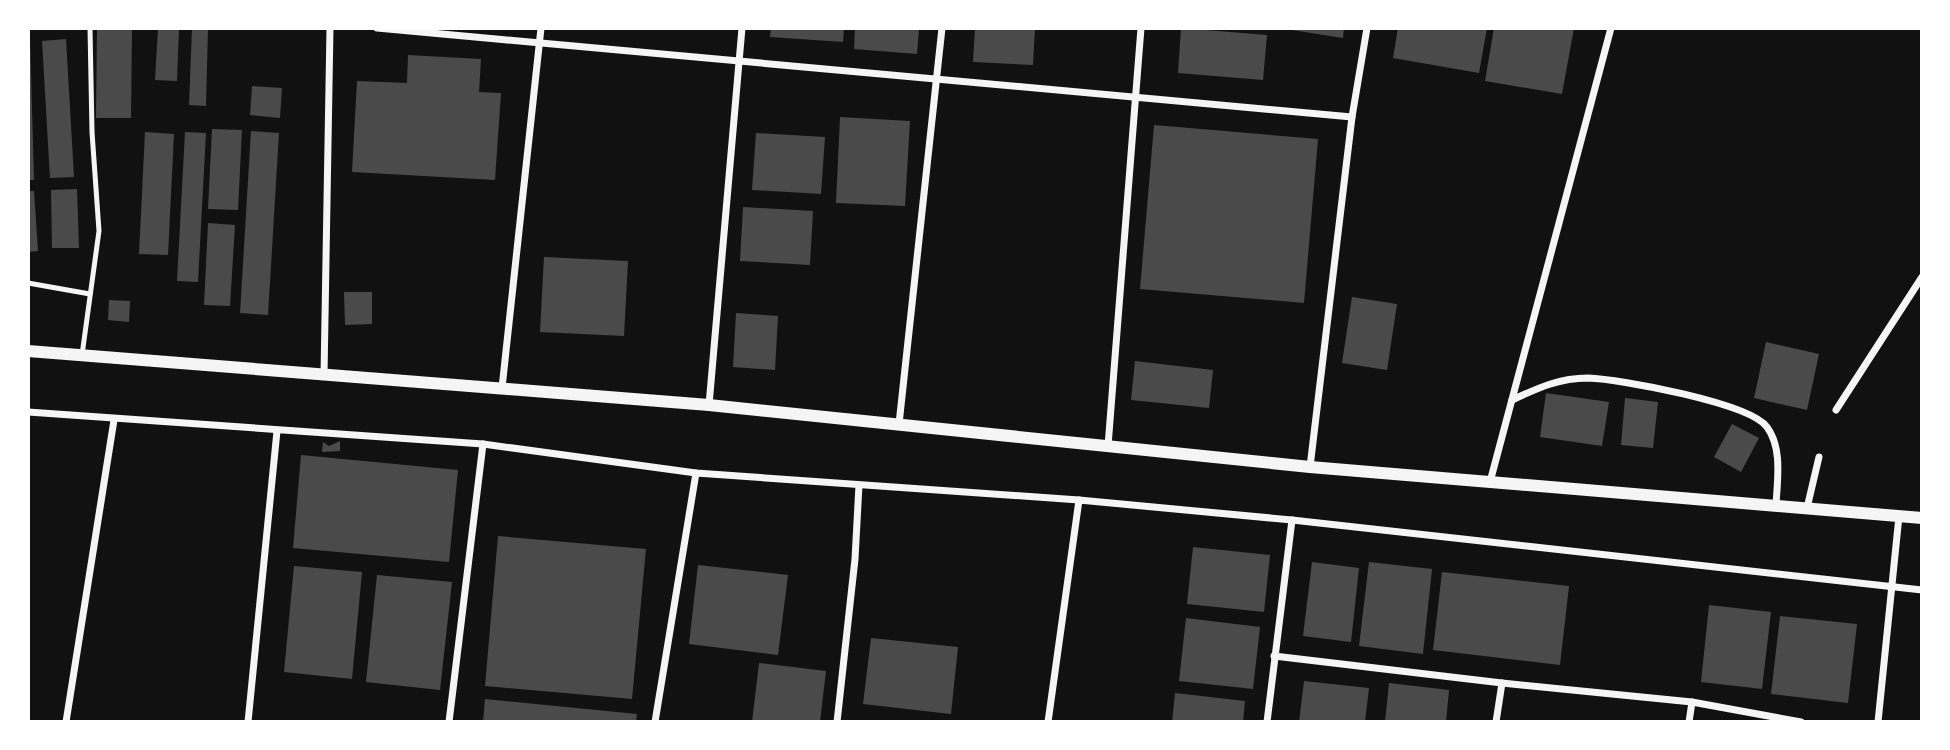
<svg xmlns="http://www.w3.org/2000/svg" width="1950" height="750" font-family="Inter,sans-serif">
<rect width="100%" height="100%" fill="#111"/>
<g fill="#4a4a4a">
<path d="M97,28H132L131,118H96Z"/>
<path d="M158,28H179L177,81L155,80Z"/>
<path d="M192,28H208L206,106L189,105Z"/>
<path d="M771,28H844L843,42L770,37Z"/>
<path d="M855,28H919L917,54L854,49Z"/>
<path d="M975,28H1035L1033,65L973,62Z"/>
<path d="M1181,28L1267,35L1263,80L1178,73Z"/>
<path d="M1279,28H1344L1343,38Z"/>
<path d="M1398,28H1487L1479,73L1393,58Z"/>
<path d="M1494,28H1574L1562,94L1485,81Z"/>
<path d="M28,36H30L34,180H28Z"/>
<path d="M66,39L74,177L50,178L42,41Z"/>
<path d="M408,55L481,59L479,92L501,93L495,180L352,172L357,81L407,83Z"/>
<path d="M252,86L282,88L280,118L250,115Z"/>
<path d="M840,117L910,121L905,206L836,203Z"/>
<path d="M1154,125L1318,139L1304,303L1140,289Z"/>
<path d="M212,129L242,130L238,210L208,209Z"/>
<path d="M251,131L279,133L268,315L240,313Z"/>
<path d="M145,132L174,134L168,255L139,254Z"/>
<path d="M185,132L206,133L198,282L177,281Z"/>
<path d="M756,133L825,137L821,194L752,190Z"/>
<path d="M77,189L79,248H52L51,190Z"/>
<path d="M28,191H34L38,251L28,252Z"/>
<path d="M743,207L813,211L810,265L740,261Z"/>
<path d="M208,223L235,225L230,306L204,305Z"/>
<path d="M544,257L628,261L624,336L540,332Z"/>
<path d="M344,292H372V324L345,325Z"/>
<path d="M1352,297L1397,304L1387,370L1342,363Z"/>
<path d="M109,300L130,301L129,322L108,320Z"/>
<path d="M736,313L778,316L775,370L733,367Z"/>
<path d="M1766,342L1819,354L1807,410L1754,398Z"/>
<path d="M1135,361L1213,370L1209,408L1131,400Z"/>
<path d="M1546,393L1609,402L1602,446L1540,437Z"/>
<path d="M1625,398L1658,402L1653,448L1621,445Z"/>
<path d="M1732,424L1759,438L1741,472L1714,457Z"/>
<path d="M340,441V451L322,452L323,442L329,446Z"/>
<path d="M301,455L458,470L449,562L293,548Z"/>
<path d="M498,536L646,549L632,699L485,686Z"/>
<path d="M1193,547L1270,555L1264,612L1187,604Z"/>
<path d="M1312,562L1359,568L1351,642L1303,636Z"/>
<path d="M1369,562L1432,569L1423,654L1359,646Z"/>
<path d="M698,565L788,575L778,655L689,644Z"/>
<path d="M294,566L362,572L352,679L284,672Z"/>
<path d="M1442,572L1569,586L1560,665L1433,650Z"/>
<path d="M377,575L452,582L440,690L366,682Z"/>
<path d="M1709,605L1771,612L1762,689L1701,682Z"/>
<path d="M1780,616L1857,624L1848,703L1771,694Z"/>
<path d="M1186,618L1260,627L1253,689L1179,681Z"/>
<path d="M871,638L958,647L951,714L863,704Z"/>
<path d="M759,663L826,671L820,722H752Z"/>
<path d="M1304,681L1369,688L1365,722H1299Z"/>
<path d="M1389,683L1449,690L1446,722H1385Z"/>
<path d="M1175,693L1245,701L1243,722H1172Z"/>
<path d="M485,699L637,714L636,722H483Z"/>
</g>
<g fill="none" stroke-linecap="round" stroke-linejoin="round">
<g stroke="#f5f5f5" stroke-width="5">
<path d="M28,283L90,294"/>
<path d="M82,355L99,231L92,132L90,28"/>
</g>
<g stroke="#f5f5f5" stroke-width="7">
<path d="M377,28L1352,117"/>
<path d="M324,375L330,28"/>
<path d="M502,388L541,28"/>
<path d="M1512,400C1538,388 1559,378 1588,378C1620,379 1750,403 1767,427C1783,449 1777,481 1776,506"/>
<path d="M709,405L742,28"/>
<path d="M1836,410L1922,277"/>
<path d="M28,412L483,444L696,473L1079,500"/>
<path d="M899,424L942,28"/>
<path d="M1108,446L1141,28"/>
<path d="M1310,467L1352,117L1367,28"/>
<path d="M1490,482L1611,28"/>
<path d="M1807,508L1819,457"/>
<path d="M1274,656L1502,683L1692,702L1801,722"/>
<path d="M66,722L114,420"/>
<path d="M248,722L277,431"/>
<path d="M449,722L483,444"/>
<path d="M655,722L696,473"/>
<path d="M837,722L855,559L859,485"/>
<path d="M1048,722L1079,500L1292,520L1922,590"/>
<path d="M1267,722L1292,520"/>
<path d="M1496,722L1502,683"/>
<path d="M1689,722L1692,702"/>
<path d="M1878,722L1899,516"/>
</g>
<path stroke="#f5f5f5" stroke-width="12" d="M28,351L709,405L1310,467L1922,518"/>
</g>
<rect width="1950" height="750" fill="none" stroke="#ffffff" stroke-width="60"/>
</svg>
